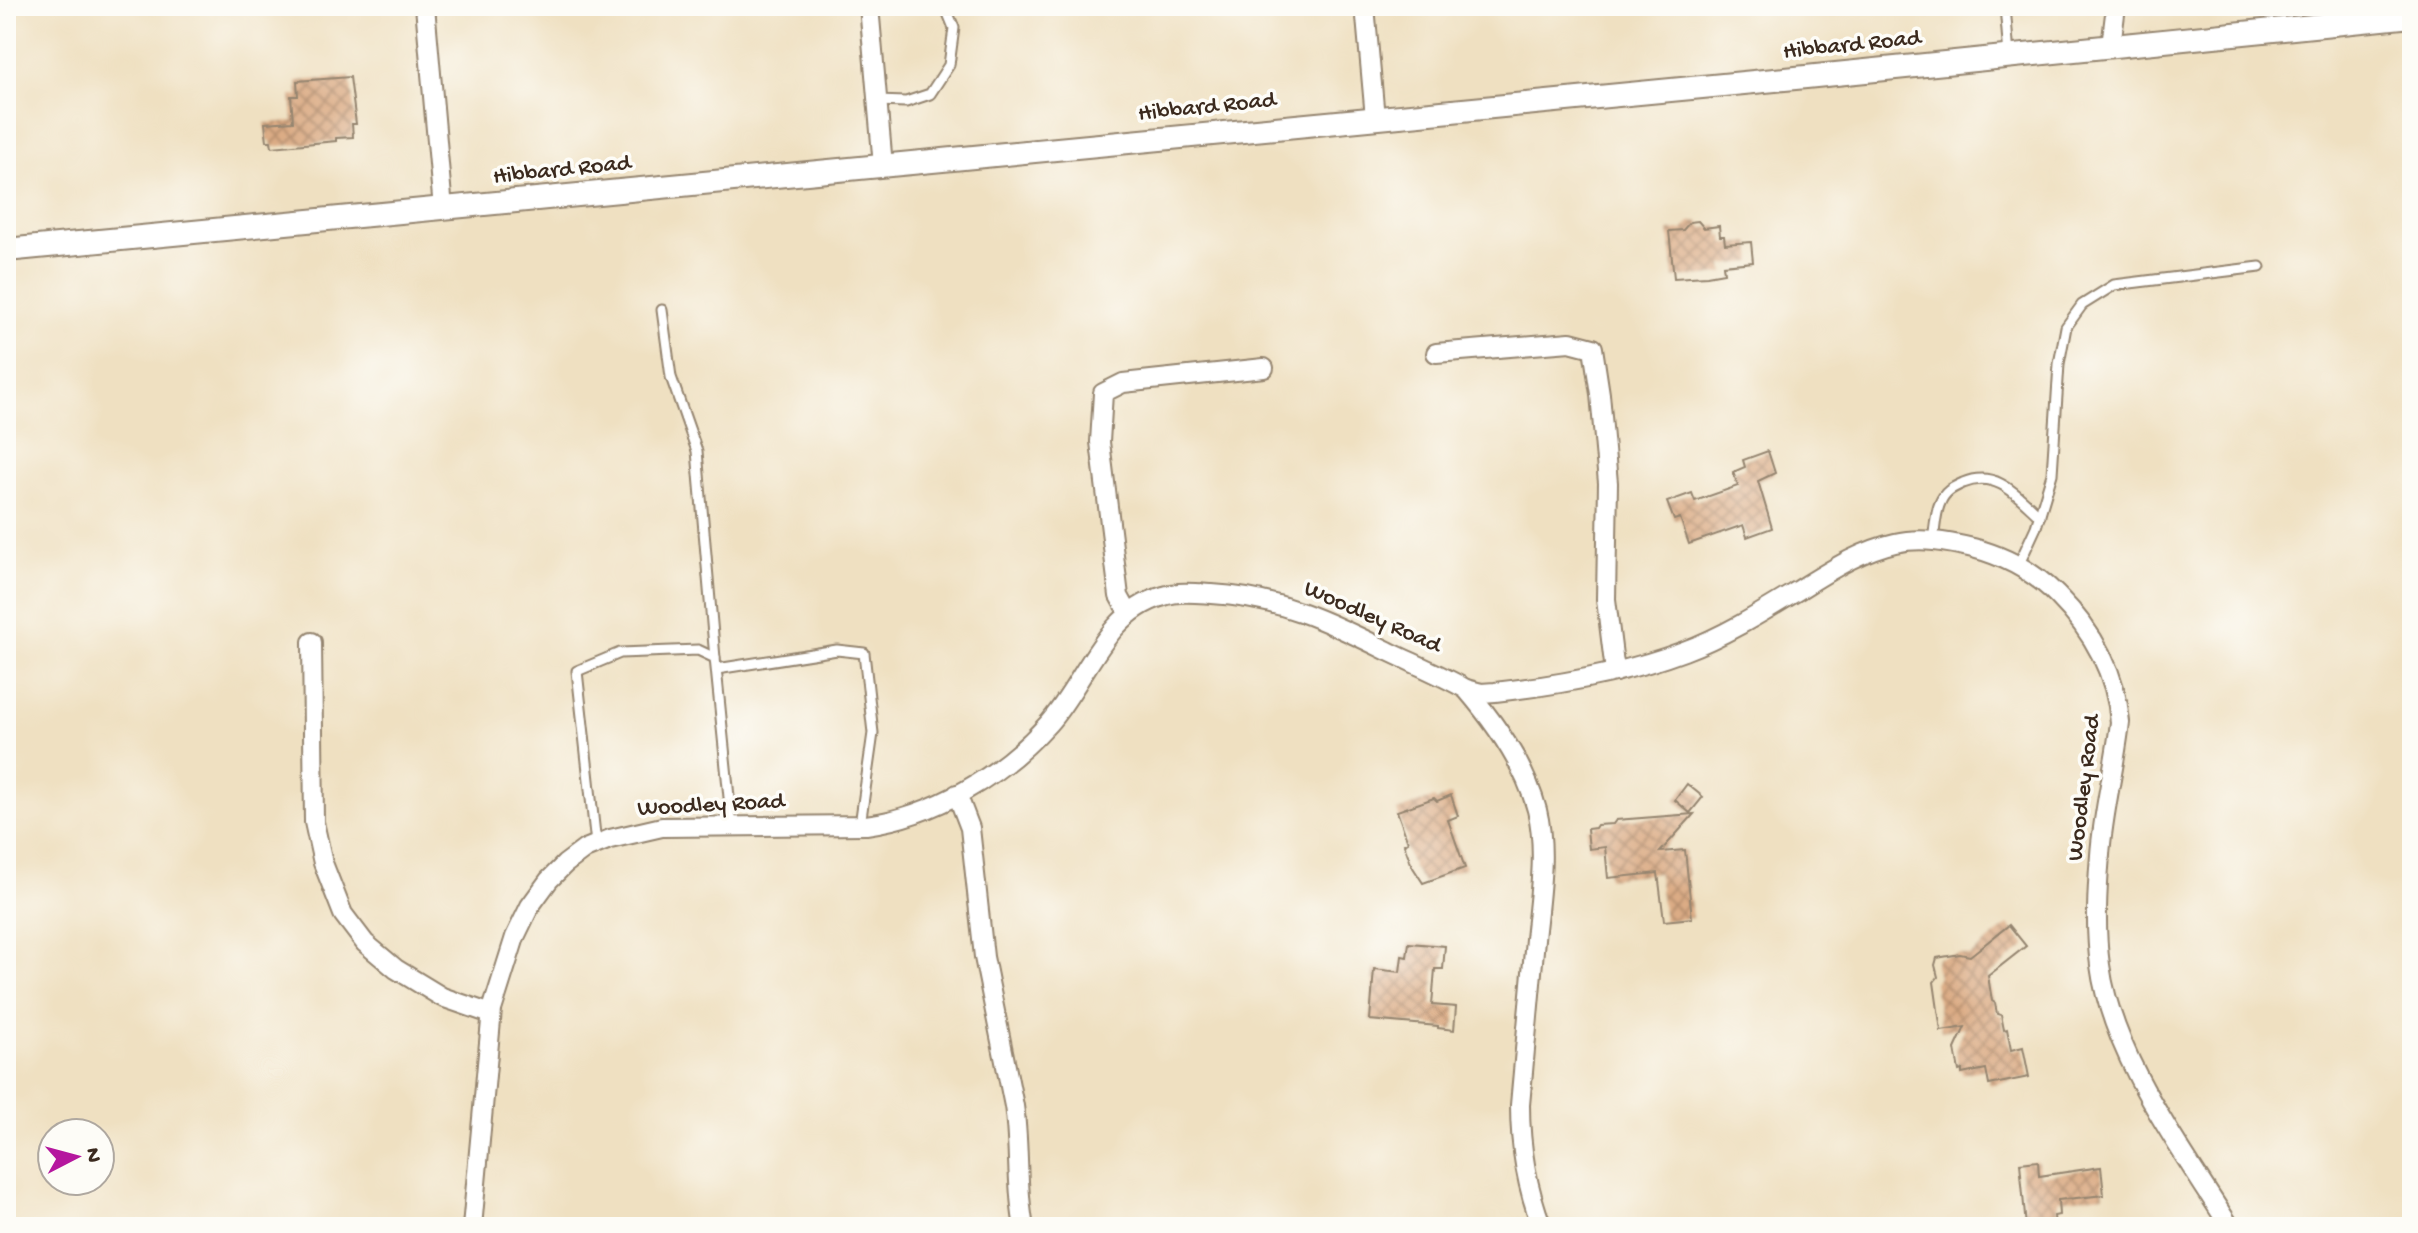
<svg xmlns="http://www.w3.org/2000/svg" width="2418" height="1233" font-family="'Gochi Hand',sans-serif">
<defs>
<pattern id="building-cross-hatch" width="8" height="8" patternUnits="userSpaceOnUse" patternTransform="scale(2)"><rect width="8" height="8" fill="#dbac85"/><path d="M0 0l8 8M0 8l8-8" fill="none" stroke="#b38c6c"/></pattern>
</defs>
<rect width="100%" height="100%" fill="#fdfcf7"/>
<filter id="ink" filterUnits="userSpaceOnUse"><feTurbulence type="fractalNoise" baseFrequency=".0125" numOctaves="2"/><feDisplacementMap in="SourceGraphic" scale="16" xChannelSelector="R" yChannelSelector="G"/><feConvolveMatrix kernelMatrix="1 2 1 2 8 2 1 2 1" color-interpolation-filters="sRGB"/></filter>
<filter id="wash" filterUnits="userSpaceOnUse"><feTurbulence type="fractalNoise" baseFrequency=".006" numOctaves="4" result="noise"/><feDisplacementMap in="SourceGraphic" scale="32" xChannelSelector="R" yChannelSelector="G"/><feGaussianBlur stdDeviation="1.8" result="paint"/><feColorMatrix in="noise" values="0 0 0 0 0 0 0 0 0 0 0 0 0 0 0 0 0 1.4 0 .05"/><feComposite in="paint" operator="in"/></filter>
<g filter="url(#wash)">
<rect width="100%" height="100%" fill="#efe0c1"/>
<g id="blocks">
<g fill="url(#building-cross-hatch)">
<path d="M350,77L356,124H352L353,137L336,138V141L272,147L271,141H267L265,123L293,121L291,96H298L297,81Z"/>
<path d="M1698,221L1704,228L1719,226L1720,236H1724L1725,244L1751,242L1753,262L1723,265L1724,273L1707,276L1674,278L1669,231L1683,230L1690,222Z"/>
<path d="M1768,451L1775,473L1758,481L1772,528L1747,537L1743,525L1689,544L1680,518L1674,520L1667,502L1692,493L1695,501L1738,486L1733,472L1745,467L1743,460Z"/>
<path d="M1687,784L1703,797L1690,813L1675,800Z"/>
<path d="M1451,795L1458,816L1448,820L1465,868L1423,883L1412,866L1404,844L1408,842L1397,811L1434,798L1437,801Z"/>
<path d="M1694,814L1660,852L1685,850L1692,918L1664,921L1658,873L1608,878L1605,847L1589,849L1587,829L1595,828L1597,825L1613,824L1616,820Z"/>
<path d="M2009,925L2026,946L1988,976L1992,1001L1995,1003L1997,1014L2001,1015L2004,1030L2007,1029L2011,1050L2023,1047L2029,1077L1989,1085L1986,1069L1962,1074V1070L1959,1071L1955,1049L1965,1027L1941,1031L1934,982L1938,977L1935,965L1937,958L1960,954L1970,956Z"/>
<path d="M1409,943L1445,946L1443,969H1435L1432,1005L1456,1007L1454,1030L1438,1028V1026L1370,1020L1374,969L1400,972L1402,956L1407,957Z"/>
<path d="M2038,1161L2039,1176L2101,1167L2104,1195L2058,1200L2059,1215L2054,1216L2055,1227H2026L2020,1163Z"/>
</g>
</g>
</g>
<g filter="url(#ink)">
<use href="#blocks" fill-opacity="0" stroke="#958570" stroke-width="2"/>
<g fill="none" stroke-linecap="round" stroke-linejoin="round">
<defs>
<g id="service">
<path d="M2005,6L2009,56"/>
<path d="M877,101L906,102L930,94L949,65L954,28L945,6"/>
<path d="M662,310L671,377L697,451L715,658"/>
<path d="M1933,541C1935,529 1935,514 1940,503C1945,491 1952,488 1963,483C1996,469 2017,495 2040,516"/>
<path d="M2018,566L2036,527L2052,474L2059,364L2066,327L2082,305L2114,285L2260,267"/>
<path d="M717,669L837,650L864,653L873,733L860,825"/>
<path d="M596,844L577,671L620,653L698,650L715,658L732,827"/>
</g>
<g id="minor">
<path d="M425,6L443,209"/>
<path d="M869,6L883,166"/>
<path d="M1365,6L1375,118"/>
<path d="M2111,46L2116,6"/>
<path d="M1436,353L1570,342L1593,348L1600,394L1608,483L1606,599L1615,672"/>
<path d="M1129,614L1119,596L1100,442L1103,393L1123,383L1264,368"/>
<path d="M312,642L314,822L323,863L343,914L365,943L396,969L442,997L491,1014"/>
<path d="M1466,689C1496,724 1525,765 1537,810C1547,851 1539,898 1535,939C1530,994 1525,1049 1520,1105C1520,1146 1527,1188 1542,1227"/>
<path d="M957,794L970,828L984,957L1014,1106C1020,1146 1016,1187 1024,1227"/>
<path d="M472,1227L492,1010L515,937L530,906L549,880L565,864L585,849L610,839L662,827L866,825C935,816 1002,775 1048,724C1086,682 1104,612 1164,596C1179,591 1196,593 1212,594C1281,598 1329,622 1390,652C1415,664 1441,675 1466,689L1481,693L1495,692C1559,685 1623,674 1684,651C1724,636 1761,613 1797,591C1828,572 1859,551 1895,543C1921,537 1947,542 1973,548C2004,556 2034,572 2057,595C2092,630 2116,672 2120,722C2115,767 2103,811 2100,855C2097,892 2095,929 2100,965C2112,1057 2182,1150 2230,1227"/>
</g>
<path id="tertiary" d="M6,250L1806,77L2412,16"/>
</defs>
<use href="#service" stroke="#958570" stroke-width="13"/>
<use href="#minor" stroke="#958570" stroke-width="22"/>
<use href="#tertiary" stroke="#958570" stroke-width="26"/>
<use href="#service" stroke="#fff" stroke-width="9"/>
<use href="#minor" stroke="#fff" stroke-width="18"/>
<use href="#tertiary" stroke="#fff" stroke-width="22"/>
</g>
</g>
<g text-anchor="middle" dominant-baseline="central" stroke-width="7" stroke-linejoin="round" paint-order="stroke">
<g font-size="24" fill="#3b2a1e" stroke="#fdfcf7">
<text transform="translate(1852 46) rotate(-6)">Hibbard Road</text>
<text transform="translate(1207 108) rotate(-6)">Hibbard Road</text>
<text transform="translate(562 171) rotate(-6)">Hibbard Road</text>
<text transform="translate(1372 618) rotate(24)">Woodley Road</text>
<text transform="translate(2085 788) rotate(-83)">Woodley Road</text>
<text transform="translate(711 806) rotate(-3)">Woodley Road</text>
</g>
</g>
<rect width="2418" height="1233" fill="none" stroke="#fdfcf7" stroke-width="32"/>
<g transform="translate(76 1157) rotate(84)"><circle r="38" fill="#fdfcf7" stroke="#afa8a0" stroke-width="2"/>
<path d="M0-6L14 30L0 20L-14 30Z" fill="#b5179e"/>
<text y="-12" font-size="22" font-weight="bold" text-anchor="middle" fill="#3b2a1e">N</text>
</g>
</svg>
